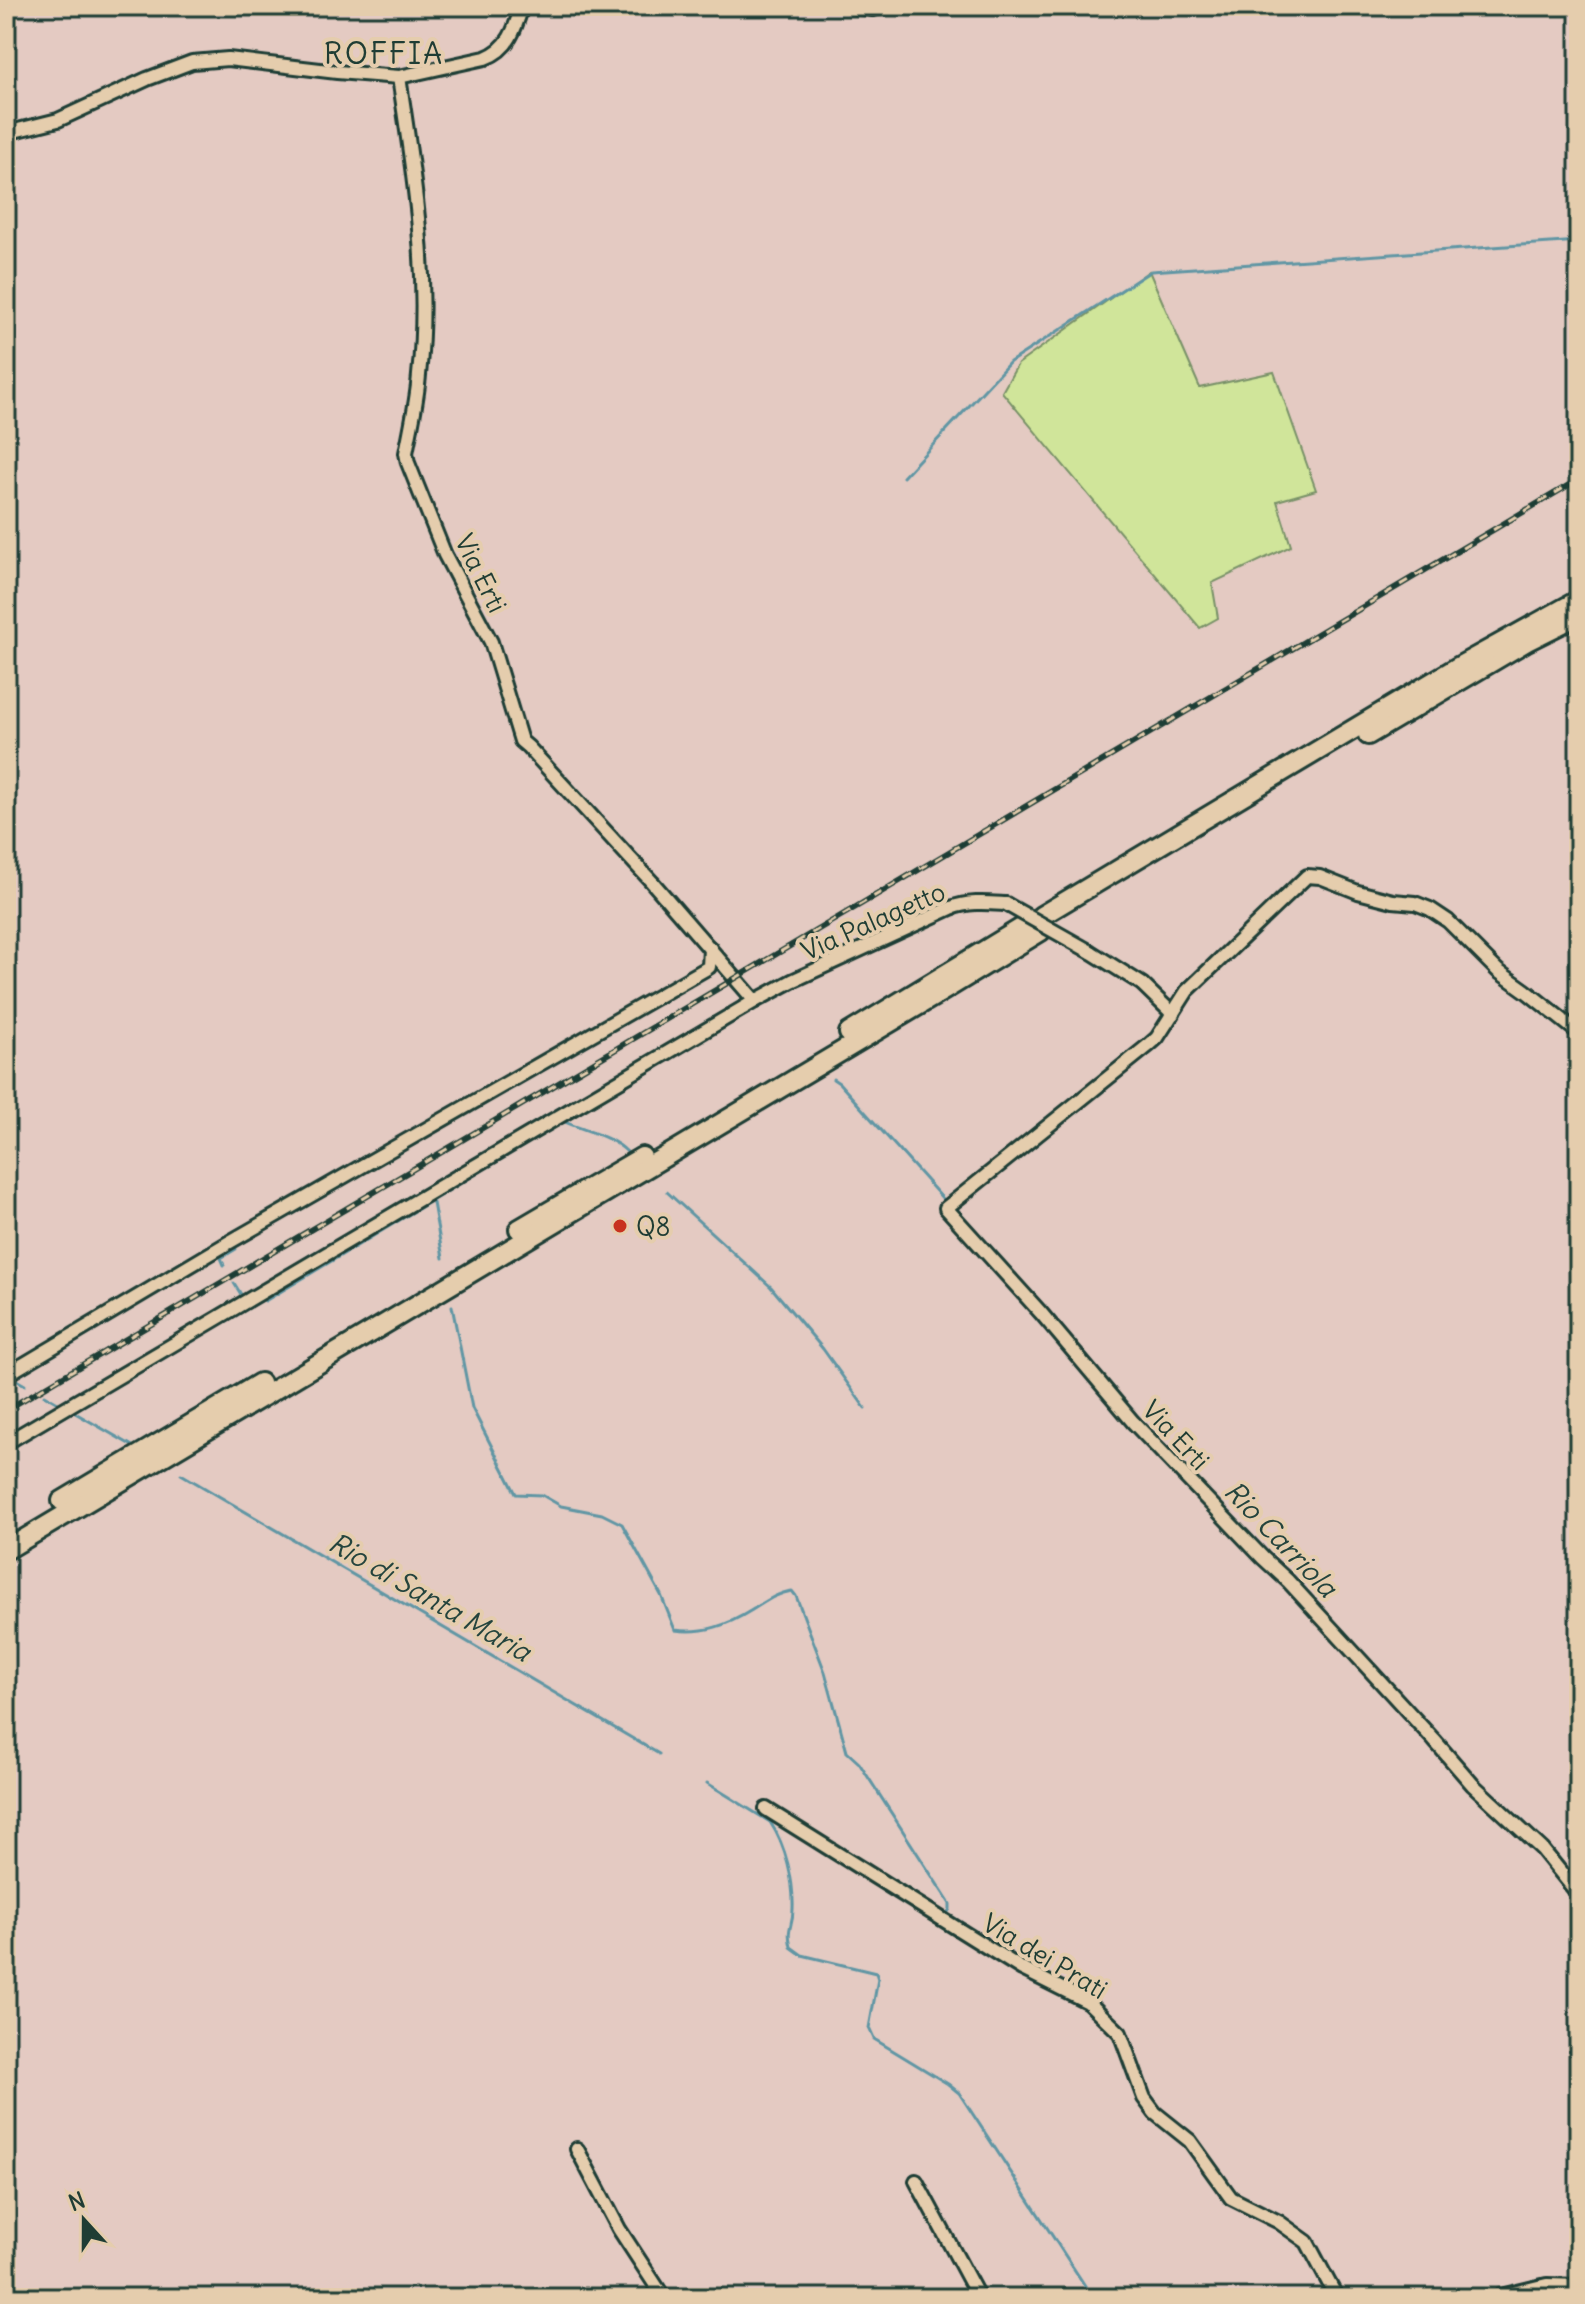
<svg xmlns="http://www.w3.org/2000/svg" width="1585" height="2304" font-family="Delius,sans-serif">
<rect width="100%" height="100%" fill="#e4cac2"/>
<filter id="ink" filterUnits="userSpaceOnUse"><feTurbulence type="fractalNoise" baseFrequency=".0125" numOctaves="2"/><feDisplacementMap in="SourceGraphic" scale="16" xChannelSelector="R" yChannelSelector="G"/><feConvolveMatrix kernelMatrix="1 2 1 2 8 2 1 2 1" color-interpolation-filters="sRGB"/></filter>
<g filter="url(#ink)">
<path fill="#d0e59a" stroke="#789167" stroke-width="2" d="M1149,271L1200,388L1274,372L1316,490L1277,501L1291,546L1212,583L1218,618L1200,628L1002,392L1018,364Z"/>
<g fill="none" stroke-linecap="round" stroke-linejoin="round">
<g stroke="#6096a4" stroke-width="3">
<path d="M903,477L1010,362L1151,271L1579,241"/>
<path d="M833,1079L839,1083L943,1199"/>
<path d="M667,1192L771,1287L823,1349L865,1408"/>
<path d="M433,1203L443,1258"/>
<path d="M224,1265L221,1258L236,1249L234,1246"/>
<path d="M234,1283L242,1296L249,1292"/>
<path d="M261,1297L265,1301L561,1123L565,1122C585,1131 612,1136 627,1152"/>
<path d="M452,1306L472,1408L516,1494L542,1495L561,1506L602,1514L622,1524L661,1595L675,1630C704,1634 728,1625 752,1610C765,1602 777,1593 792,1591L796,1596L825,1672L847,1752L859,1763L950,1904V1909L946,1915"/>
<path d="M11,1377L25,1385"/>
<path d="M44,1395L63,1406"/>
<path d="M70,1410L136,1448"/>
<path d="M181,1474L659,1754"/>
<path d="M707,1783L770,1822C786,1846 794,1881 793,1909C793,1927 786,1927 791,1947L802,1955L876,1973L878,1979L869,2028L874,2039L948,2084L959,2093L1093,2298"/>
<path d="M1501,1803L1522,1820L1551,1851"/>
</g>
<defs>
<g id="minor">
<path d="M852,6L873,9L888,6"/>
<path d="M399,77C414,176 430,275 419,375C417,401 411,427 406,453L408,463L445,555L491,642L521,741L528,747L652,882L755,1001"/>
<path d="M6,133L58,120L147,79L192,62L228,59L337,72L399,77L485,58C509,49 515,29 522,6"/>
<path d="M1091,952L1142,984L1173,1014"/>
<path d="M1579,1033L1526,991L1498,971L1448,921L1430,909L1415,903L1393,901L1358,892L1320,877L1307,876L1187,991L1157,1038L1149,1045L946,1208L1041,1313L1133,1422L1263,1558L1288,1581L1434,1740L1473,1785L1542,1849L1579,1895"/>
<path d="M6,1375L228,1243L709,967L710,948"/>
<path d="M6,1443L755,1001L792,981L951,908C969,901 988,903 1006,904"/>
<path d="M766,1809L1022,1969L1088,2002L1120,2033L1144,2098L1155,2113L1190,2141L1231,2198L1279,2222L1307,2242L1337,2298"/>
<path d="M577,2149L619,2229L664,2298"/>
<path d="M916,2181L979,2298"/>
<path d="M6,2297V2298"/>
</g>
<path id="major" d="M1501,2298L1547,2287L1579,2288"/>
<g id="highway">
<path d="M1368,735L1527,641L1579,615"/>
<path d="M1041,916L1456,668L1579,600"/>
<path d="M849,1033L1028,924"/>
<path d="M519,1229L642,1157"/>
<path d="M62,1501L260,1383"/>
<path d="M6,1550L946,989L1041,931"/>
</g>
</defs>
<use href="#minor" stroke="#1f3d34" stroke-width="18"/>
<use href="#major" stroke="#1f3d34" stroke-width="22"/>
<use href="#highway" stroke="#1f3d34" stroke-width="24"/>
<use href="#minor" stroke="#e5cdad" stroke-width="12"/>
<use href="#major" stroke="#e5cdad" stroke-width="16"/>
<use href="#highway" stroke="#e5cdad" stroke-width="18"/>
<defs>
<path id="rail" d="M6,1410L1579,479"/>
</defs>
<use href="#rail" stroke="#1f3d34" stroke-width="6"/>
<use href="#rail" stroke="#e5cdad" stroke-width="3" stroke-dasharray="9" stroke-linecap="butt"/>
<defs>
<path id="minor-bridge" d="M1006,904L1091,952"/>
</defs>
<use href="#minor-bridge" stroke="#1f3d34" stroke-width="18" stroke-linecap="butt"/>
<use href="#minor-bridge" stroke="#e5cdad" stroke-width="12"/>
</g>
</g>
<circle fill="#c8321e" stroke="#e5cdad" stroke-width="3" cx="620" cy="1226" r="8"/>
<g text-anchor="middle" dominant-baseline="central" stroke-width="8" stroke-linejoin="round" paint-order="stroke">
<g font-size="26" fill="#1f3d34" stroke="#e5cdad">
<text transform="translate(481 573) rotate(64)">Via Erti</text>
<text transform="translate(873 921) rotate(-24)">Via Palagetto</text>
<text transform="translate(1176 1435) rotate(47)">Via Erti</text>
<text transform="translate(1045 1956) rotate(31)">Via dei Prati</text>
</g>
<g font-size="26" fill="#1f3d34" stroke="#e5cdad" text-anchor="start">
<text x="636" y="1226">Q8</text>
</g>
<g font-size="28" font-style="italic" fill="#24443d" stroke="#e5cdad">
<text transform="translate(1281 1539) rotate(46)">Rio Carriola</text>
<text transform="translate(430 1597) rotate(30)">Rio di Santa Maria</text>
</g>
<g font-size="30" letter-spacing="2" fill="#1f3d34" stroke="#e5cdad">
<text x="384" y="53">ROFFIA</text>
</g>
</g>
<rect width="1585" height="2304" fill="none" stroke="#e5cdad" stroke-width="32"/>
<rect x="16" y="16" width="1553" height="2272" fill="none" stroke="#1f3d34" stroke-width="3" filter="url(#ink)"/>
<g transform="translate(84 2220) rotate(339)" stroke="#e5cdad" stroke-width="6" paint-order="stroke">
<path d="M0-6L14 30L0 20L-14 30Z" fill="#1f3d34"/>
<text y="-12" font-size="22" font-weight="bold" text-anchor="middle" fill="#1f3d34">N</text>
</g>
</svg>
